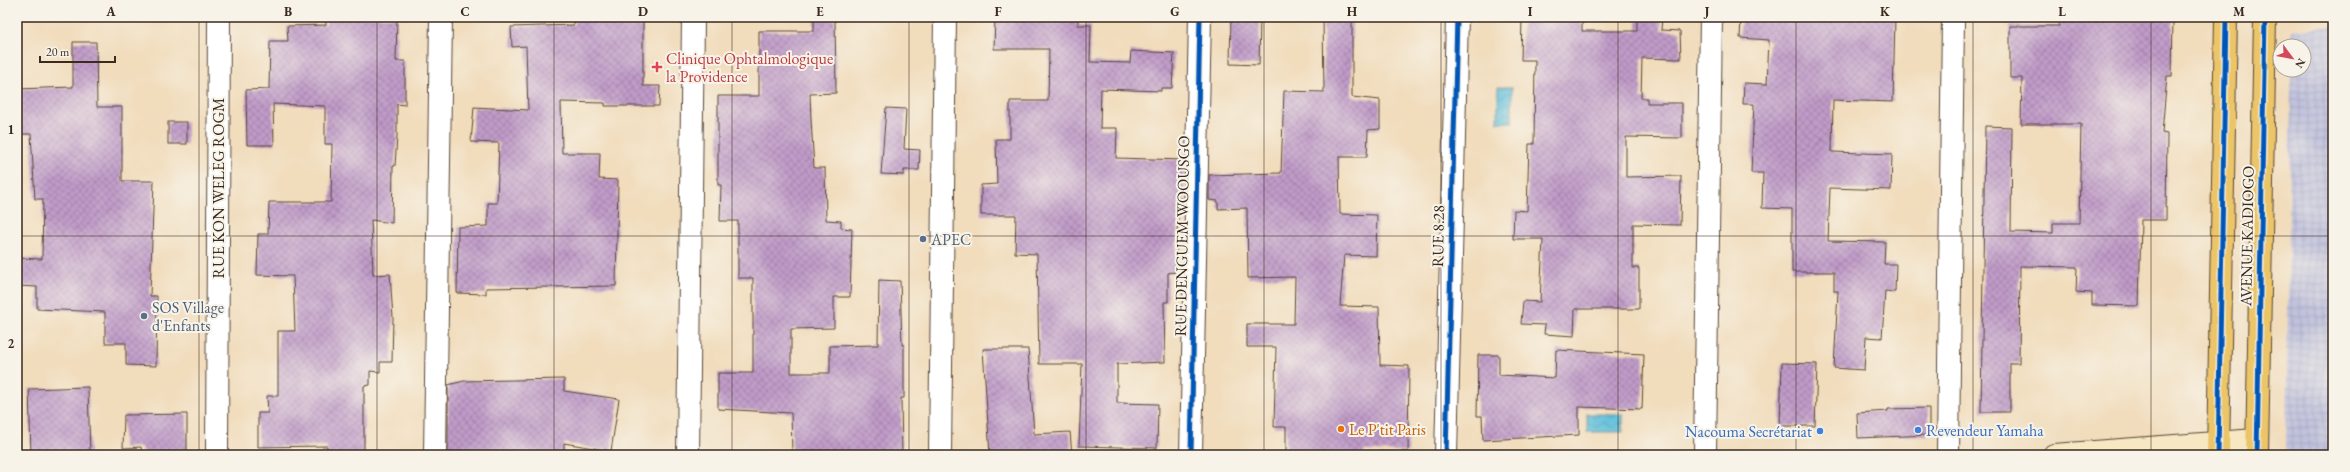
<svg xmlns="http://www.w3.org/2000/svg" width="2350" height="472" font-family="'EB Garamond',serif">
<defs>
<pattern id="industrial-grid" width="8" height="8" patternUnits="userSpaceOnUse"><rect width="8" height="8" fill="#c0c2dd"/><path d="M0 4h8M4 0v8" fill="none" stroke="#a6a7bd"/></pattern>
<pattern id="water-waves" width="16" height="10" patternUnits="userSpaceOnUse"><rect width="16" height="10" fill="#5cbeda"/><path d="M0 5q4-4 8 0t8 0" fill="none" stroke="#4d9bb0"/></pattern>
<pattern id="building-cross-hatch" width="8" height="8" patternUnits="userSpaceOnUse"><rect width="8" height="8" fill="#c09bc9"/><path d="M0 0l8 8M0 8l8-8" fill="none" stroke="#9d7fa3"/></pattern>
</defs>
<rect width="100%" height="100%" fill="#f7f3e8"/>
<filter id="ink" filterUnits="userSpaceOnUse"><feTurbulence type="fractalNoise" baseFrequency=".025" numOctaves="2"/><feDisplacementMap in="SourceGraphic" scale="8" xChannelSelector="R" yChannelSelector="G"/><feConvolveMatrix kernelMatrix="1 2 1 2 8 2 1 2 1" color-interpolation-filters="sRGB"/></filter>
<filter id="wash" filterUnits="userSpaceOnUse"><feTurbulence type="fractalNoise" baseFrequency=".012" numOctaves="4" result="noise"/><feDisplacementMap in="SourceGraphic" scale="16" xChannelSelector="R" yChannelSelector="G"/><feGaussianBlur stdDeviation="0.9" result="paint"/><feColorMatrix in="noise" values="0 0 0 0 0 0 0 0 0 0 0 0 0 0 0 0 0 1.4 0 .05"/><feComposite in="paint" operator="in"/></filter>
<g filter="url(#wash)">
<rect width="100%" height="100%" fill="#f1dcbb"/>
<path fill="url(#industrial-grid)" d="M2333,26V455H2286L2291,70H2304V46H2291V30Z"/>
<g fill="url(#water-waves)" stroke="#4c747c">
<rect x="1498" y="87" width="14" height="35"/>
<rect x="1587" y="414" width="36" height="18"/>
</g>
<g id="blocks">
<g fill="url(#building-cross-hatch)">
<path d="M326,17H397L396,61H405V105L397,104V136L395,166H393L392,223L371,220L373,275L390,274L393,318L392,362H380V372L370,371V385L364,386V455H327V446L258,447V413H268L267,396H278V331H295L293,276L257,275L258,234H268L269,202H331L332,144H325V106L273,104L274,145H247L246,90L269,89L270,41H288L287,26L326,25Z"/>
<path d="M574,17H643V86H660L659,106H605V103L561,102L562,153H600L599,179L618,180L616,286L486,288V294L457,293L458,227L488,226V203H497L499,143L471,142L474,107L528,110L526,46L512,47L511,27L574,25Z"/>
<path d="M814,17H835L836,93L810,94L811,120L814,168H825L826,220L841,221V228L852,229L850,297H834V328L791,329V373H830V346L878,345L879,280L900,281L902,345H904V398H901L902,455H876V452L792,453L791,413L718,409V373H753V278H738V221H720L721,185H718V96H759V31H814Z"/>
<path d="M995,17H1078V25H1091L1090,62L1130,63L1131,51L1174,53L1172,88H1161V91L1101,89L1100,128H1117L1116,158L1185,160L1184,199L1179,198L1175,272L1168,273V302H1164L1165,362L1117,364V403L1158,404L1157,448L1079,446L1082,364H1039L1037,254L1015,253L1016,215H981V185L997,184L996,139H1010V101H1048L1049,49H994Z"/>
<path d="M1231,17H1260L1259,65L1230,64Z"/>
<path d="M1323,17H1352V97L1380,100V129L1368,130L1367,157H1339L1340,214L1377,215L1376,256L1344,255L1340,306L1379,307L1380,365L1409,366L1408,452L1364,451V455H1286V427H1274L1276,347H1247V324H1294L1295,277L1248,278L1247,208L1218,209V201L1209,200V175L1281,173L1284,91L1324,92Z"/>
<path d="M1522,17H1582V31H1637V17H1662L1661,30L1680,31L1681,59L1642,58L1641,98H1647V103H1682V138L1626,137V177L1681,176L1680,225L1633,224V268H1639V309H1575L1574,336L1544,334L1545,325L1521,324L1523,301L1540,302L1543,239H1513L1514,210L1527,211L1529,144H1534L1535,60H1521Z"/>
<path d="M1741,17H1895L1893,102L1833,100L1832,152L1892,154L1891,190L1830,188L1828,241L1885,242L1884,264H1896L1895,292L1885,291L1882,338L1866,337L1864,370L1834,368L1838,291H1834V272H1792V209L1762,208L1763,173H1751L1754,104H1743L1744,83L1767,84L1769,40L1740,38Z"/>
<path d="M2100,17H2173L2172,76H2167L2162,133L2167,134L2166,220H2141L2139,306L2092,305V293L2076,292L2077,267L2020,266L2019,363H2010V412H1981L1985,126L2012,127L2011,232L2053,233V223H2079L2081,124H2021L2022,78H2010V26H2059V22L2100,21Z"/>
<path d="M73,42H96L97,107H122V181H154L150,296H157L156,366L126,365V343H105V312L37,309V287L17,286V258L42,259L43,199H35L31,134H17V89L73,87Z"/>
<path d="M886,108L906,109L904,149L920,150L919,170H904V175L881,174Z"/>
<rect x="168" y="122" width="19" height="22"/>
<path d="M983,349H1028L1034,434L1070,432L1072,455H990Z"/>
<path d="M1556,350L1644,354L1642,409L1579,407V435L1483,440L1482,416H1477L1478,355H1499V375L1555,378Z"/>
<path d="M1782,363L1817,364L1815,426H1780Z"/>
<path d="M564,379V391L619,399L611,451L564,443V455H448V385L464,381Z"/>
<path d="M88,387L90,455H31L29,389Z"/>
<path d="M1929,408V435L1858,438L1857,413L1888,411V409Z"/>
<path d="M187,414V452L142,453L141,447L123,448L124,415Z"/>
</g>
</g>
</g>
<g filter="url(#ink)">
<use href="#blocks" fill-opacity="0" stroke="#564536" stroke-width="1"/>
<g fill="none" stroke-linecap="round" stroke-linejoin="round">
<defs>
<g id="street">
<path d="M217,455L219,17"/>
<path d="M435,455L441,17"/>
<path d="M688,455L693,17"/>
<path d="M940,455L945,17"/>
<path d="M1191,455L1200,17"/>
<path d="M1446,455L1457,17"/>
<path d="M1705,455L1711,17"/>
<path d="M1948,455L1953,17"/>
</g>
<path id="secondary" d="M2054,455L2256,440"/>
<g id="highway">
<path d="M2218,455L2226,17"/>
<path d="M2257,455L2265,17"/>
</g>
</defs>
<use href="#street" stroke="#564536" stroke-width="24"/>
<use href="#secondary" stroke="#564536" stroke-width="24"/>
<use href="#highway" stroke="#564536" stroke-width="24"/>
<use href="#street" stroke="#fff" stroke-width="22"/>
<use href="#secondary" stroke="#f7e8c3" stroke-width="22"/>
<use href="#highway" stroke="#ecc569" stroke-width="22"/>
<defs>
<g id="cycleway">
<path d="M1191,455L1200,17"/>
<path d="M1446,455L1457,17"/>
<path d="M2218,455L2226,17"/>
<path d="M2257,455L2265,17"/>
</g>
</defs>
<use href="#cycleway" stroke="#f7f3e8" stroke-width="8"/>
<use href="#cycleway" stroke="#0057b8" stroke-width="5"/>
</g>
</g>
<path fill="none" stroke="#3b2a1e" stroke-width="1" stroke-opacity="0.55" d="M199,17V455M377,17V455M554,17V455M732,17V455M909,17V455M1086,17V455M1264,17V455M1441,17V455M1618,17V455M1796,17V455M1973,17V455M2151,17V455M17,236H2333"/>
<path fill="#e0444e" stroke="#f7f3e8" stroke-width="1.5" d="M655 61h4v4h4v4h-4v4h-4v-4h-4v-4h4z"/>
<g fill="#5c6f8a" stroke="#f7f3e8" stroke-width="1.5">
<circle cx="923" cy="239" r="4"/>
<circle cx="144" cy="316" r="4"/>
</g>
<circle fill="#e8710a" stroke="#f7f3e8" stroke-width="1.5" cx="1341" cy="429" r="4"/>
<g fill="#3f7fe0" stroke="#f7f3e8" stroke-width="1.5">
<circle cx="1918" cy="430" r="4"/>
<circle cx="1820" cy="431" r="4"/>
</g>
<g text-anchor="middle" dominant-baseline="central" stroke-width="4" stroke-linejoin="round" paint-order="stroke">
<g font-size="16" fill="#be3a42" stroke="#f7f3e8" text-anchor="start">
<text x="666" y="58">Clinique Ophtalmologique<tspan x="666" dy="18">la Providence</tspan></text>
</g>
<g font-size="16" fill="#3b2a1e" stroke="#f7f3e8">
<text transform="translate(218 188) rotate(-90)">RUE KON WELEG ROGM</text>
<text transform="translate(1182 236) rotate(-89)">RUE DENGUEM WOOUSGO</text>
<text transform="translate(1438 236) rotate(-89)">RUE 8.28</text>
<text transform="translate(2247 236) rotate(-89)">AVENUE KADIOGO</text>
</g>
<g font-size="16" fill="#4e5e75" stroke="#f7f3e8" text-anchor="start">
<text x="931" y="239">APEC</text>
<text x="152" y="307">SOS Village<tspan x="152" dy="18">d'Enfants</tspan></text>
</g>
<g font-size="16" fill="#c56008" stroke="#f7f3e8" text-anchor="start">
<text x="1349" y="429">Le P'tit Paris</text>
</g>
<g font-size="16" fill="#366cbe" stroke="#f7f3e8" text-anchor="start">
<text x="1926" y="430">Revendeur Yamaha</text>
<text x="1812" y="431" text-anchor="end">Nacouma Secrétariat</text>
</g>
</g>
<rect width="2350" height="472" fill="none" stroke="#f7f3e8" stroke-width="44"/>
<g transform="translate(2292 58) rotate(122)"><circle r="19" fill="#f7f3e8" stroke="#aca397"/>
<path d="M0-3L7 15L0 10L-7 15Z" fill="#d1495b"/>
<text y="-6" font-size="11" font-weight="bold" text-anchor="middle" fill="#3b2a1e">N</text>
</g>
<path d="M40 56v6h75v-6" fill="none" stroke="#3b2a1e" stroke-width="2"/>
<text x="46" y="56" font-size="12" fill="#3b2a1e" stroke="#f7f3e8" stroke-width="3" paint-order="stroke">20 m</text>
<rect x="22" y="22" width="2306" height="428" fill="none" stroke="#3b2a1e" stroke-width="1.5"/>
<g font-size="13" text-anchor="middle" font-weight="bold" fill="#3b2a1e">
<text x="111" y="16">A</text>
<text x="288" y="16">B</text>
<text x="465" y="16">C</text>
<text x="643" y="16">D</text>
<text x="820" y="16">E</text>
<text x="998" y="16">F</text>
<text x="1175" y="16">G</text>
<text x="1352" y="16">H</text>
<text x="1530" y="16">I</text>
<text x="1707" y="16">J</text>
<text x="1885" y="16">K</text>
<text x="2062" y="16">L</text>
<text x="2239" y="16">M</text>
<text x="11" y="134">1</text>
<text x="11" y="348">2</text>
</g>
</svg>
